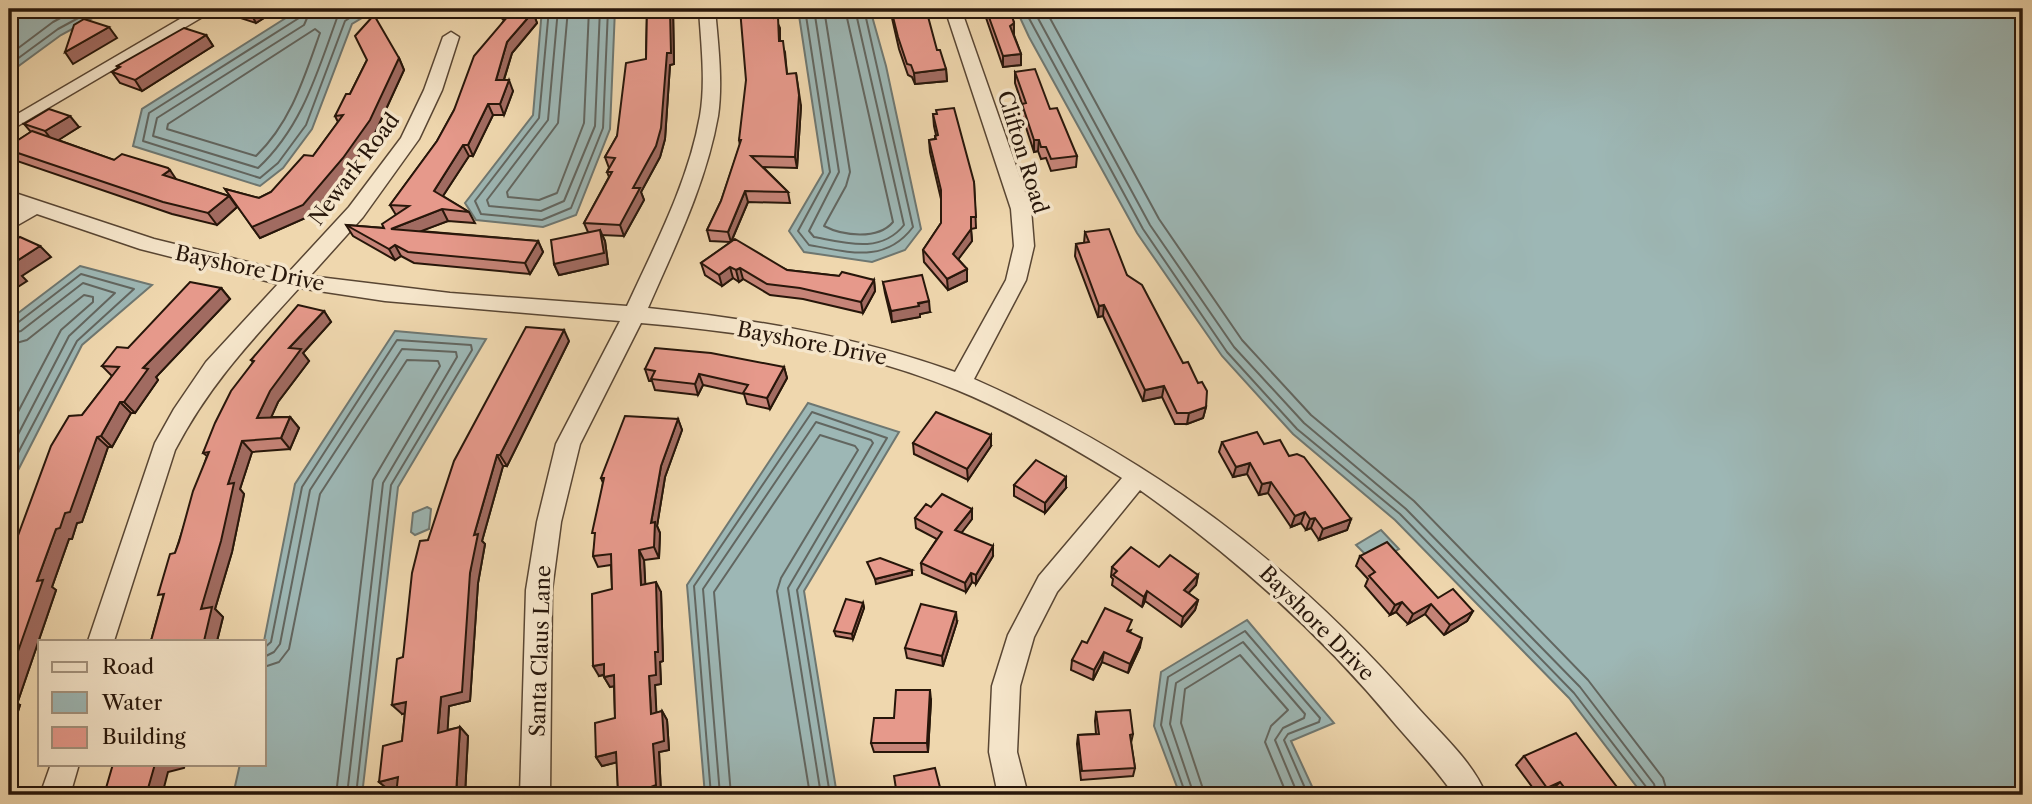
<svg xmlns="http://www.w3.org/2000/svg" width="2032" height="804" font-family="'Libre Caslon Text',serif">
<rect width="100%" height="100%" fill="#efd7ae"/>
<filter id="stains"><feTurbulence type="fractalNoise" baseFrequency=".00286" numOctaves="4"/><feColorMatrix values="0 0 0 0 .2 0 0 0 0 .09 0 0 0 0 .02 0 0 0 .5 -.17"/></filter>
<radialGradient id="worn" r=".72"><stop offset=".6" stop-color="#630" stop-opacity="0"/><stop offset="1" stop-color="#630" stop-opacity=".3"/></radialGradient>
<g fill="#9db7b5" stroke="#6e7771" stroke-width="2">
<path d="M32,9H109L61,35L9,73V21Z"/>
<path d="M300,9H377L352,24L312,129L283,168L260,186L133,146L142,109Z"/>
<path d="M542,9H615L610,129L576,215L543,227L476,220L465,203L533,115Z"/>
<path d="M798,9H870L886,66L921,229L905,250L872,262L804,252L789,231L823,173Z"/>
<path d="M1016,9H2023V795H1643L1569,698L1395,520L1293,434L1222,356L1137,233L1029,37Z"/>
<path d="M80,266L152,285L82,345L9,488V320Z"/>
<path d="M395,331L486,339L398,487L362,795H233L240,764H264V641L295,484Z"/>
<path d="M808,403L899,432L804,591L837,795H705L687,585Z"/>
<path d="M427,507L431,509L429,529L415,535L411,532L413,513Z"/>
<path d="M1381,530L1399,549L1390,554L1366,555L1356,545Z"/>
<path d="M1247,620L1334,723L1291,741L1316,795H1180L1154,726L1161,672Z"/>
</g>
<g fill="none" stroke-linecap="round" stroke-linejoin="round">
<g stroke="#626660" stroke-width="2">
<path d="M302,9L299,18L149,113L143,141L260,178L278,163L306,125L345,21L363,9"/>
<path d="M311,9L304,25L157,118L153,136L258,168C302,127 317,73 337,18L346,9"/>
<path d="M549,9L539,118L475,201L481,214L542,220L571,208L603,128L608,9"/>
<path d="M558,9L548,120L487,200L489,206L541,211L564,201L595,126L600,9"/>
<path d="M568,9L558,123L507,192L508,197L539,200L557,193L584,123L589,9"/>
<path d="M805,9L830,172L798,231L809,245C849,252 885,264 913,227L864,9"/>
<path d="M814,9L839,172L809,231L814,237C846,243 881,254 904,225L855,9"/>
<path d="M824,9L850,172L846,186L824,226C843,236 878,240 893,222L845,9"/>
<path d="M1024,9L1143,229L1227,352L1297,429L1400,514L1574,693L1647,788L1648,795"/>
<path d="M1033,9L1150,225L1234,347L1304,423L1406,509L1580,687L1654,784L1657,795"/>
<path d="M1045,9L1159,219L1242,340L1311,415L1414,501L1588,680L1663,778L1668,795"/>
<path d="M315,29L320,33C304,78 291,122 256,156L167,129L168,124Z"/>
<path d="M9,55L53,22L77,9"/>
<path d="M9,65L58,29L95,9"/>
<path d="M9,325L16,324L81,274L134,289L77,341L9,470"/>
<path d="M9,334L21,331L83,283L115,293L69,336L9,452"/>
<path d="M9,345L27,340L84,295L93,297V302L61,330L9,429"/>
<path d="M264,648L271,642L302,487L397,340L471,345L472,350L391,485L356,795"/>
<path d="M264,657L274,652L280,644L310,490L402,349L456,352L457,357L383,483L347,795"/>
<path d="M264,667L279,662L289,649L320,494L407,360L438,361L440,366L373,480L336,795"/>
<path d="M711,795L694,586L812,412L887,438L797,590L830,795"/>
<path d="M720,795L703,589L816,422L871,440L873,443L788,588L821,795"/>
<path d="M731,795L714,592L820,435L855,446L858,450L781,578L777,591L810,795"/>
<path d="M1186,795L1161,725L1168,677L1245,631L1320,718L1319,722L1288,734L1284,740L1308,795"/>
<path d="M1194,795L1170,724L1176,683L1243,642L1305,714L1304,718L1283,728L1275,740L1298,795"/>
<path d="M1205,795L1181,723L1185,689L1240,655L1288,710L1271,726L1265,742L1287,795"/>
</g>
<defs>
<g id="minor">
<path d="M197,9H216L9,131V119Z"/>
<path d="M699,9H715C718,43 723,82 718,116C706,184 675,246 648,308C753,319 855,336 955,372L1006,280L1014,246L1011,209L945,9H961L1031,209L1034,246L1026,280L974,379C1151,458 1290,561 1418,708C1441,734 1473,762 1486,795H1454C1437,770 1416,748 1396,725C1321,634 1236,558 1140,490L1057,592L1034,637L1020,686L1017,752L1028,795H998L989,752L992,686L1008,635L1039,576L1122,478C1069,445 1015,414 957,390C857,349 748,332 641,323L580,444L561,522L552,590L550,795H520L526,590L537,522L556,444L620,321L385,301L299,288C250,342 209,385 175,450L114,641H88L155,443L174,409L206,362L278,284L140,249L37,214L9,230V215L19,208L9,204V191L154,239L289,272L349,207L401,138L424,90L443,37L451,32L459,37L442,90L419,139L363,217L310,276L450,293L627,306C655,245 688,183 700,116C706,82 701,43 699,9Z"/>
<path d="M51,764H79L70,795H40Z"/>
</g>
</defs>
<use href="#minor" stroke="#594633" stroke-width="3"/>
<use href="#minor" fill="#f5e5ca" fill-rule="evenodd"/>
</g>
<g fill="#c68478" stroke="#27160a" stroke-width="2">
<path d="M227,9H278L256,23L231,15Z"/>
<path d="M489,9H529L533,12L537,23L512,53L504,80L513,91L504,115H493L473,156H469L443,196L469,212L475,223L448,221L420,231L538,241L543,252L530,274L414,263L401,256L395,260L353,236L346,225L384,228L396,215L390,205L437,141L504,20Z"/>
<path d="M647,9H673L674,64L670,65L665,139L660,157L641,192L644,200L624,236L602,235L605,241L608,264L559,275L554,264L588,232L584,223L609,177L607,172L609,168L605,157L617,136L646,59Z"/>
<path d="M891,9L937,50L946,69L947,81L915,84L912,77L908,75L899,49L892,18Z"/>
<path d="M983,9H1010L1014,23V35L1021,54V65L1003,67Z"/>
<path d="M775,18L780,28V41L785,52L787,74L801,106L797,168L763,167L788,192L790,203L748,202L731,242L787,270L874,280L875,291L863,313L803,299L770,295L743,279L739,282L733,278L722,286L705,275L701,263L731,242L710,241L707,230L721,201L740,145L739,140Z"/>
<path d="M206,35L213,46L142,91L120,83L112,72L118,68L117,66Z"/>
<path d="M399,58L404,70L376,131L350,169L310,216L260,238L225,189L259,198L271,192L313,156L338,122L335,116L350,94L367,60Z"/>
<path d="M1015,72L1050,109L1077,156L1076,167L1051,171L1046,158L1041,159L1038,151L1034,152L1022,115V104L1015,83Z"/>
<path d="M933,114L974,182L976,228L971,229L972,241L958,259L967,269V281L948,290L924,262L923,250L941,223V199L930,152L929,140L935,139V136L936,135L934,126Z"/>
<path d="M24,124L79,127L58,140L114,160L229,196L237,207L217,225L172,214L14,160L9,154V146L31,132Z"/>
<path d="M1085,232L1127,275L1206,407L1203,418L1187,424H1175L1162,397L1143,401L1103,316L1098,317L1075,256L1076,244L1084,243Z"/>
<path d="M883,282L930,312L920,314V317L892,322L885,293Z"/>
<path d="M221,288L230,299L156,377L158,380L135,413H131L112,447H108L82,522L77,523L72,539H69L52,587L56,590L17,704L20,705L9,740V550L13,549L82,415L112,376L102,366L128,348Z"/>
<path d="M324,311L331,322L303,353L309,361L278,402L271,417H290L299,428L290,449L252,452L240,489L244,494L232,552L215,609L223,617L217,641H151L175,553L207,456L203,453L253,362L251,360Z"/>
<path d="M569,341L507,466H503L482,541L485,544L478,583L470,701L449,706L447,730L460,727L468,736L465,795H396L397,788L389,790L379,782L402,741L405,713L402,714L403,657L428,540Z"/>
<path d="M784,367L787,378L770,409L747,404L744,394L703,385L698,395L655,390L652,381H649L645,369Z"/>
<path d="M678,419L682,430L665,477L657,526L660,533L659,558L644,560L645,584L661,592L663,661L660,662L661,684L655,685L656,713L662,711L667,720L669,750L659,752L661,794L656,795L618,791L617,762L602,766L596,757L615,718L614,686L610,687L604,677V675L599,676L612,589L611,565L598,567L593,556L603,483L601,478Z"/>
<path d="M1222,442L1264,444L1351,519L1347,530L1319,540L1311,528L1306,530L1301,523L1291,527L1268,493L1259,495L1247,474L1233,477L1219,452Z"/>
<path d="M913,443L991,446L968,480L914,454Z"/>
<path d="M1014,485L1066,488L1045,513L1014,496Z"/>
<path d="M931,507L972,509V519L961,533L993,556L976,584L972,582L966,592L922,573L921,563L937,539L916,528L915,518Z"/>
<path d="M1360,556L1438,598L1473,611L1467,621L1444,635L1425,614L1408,624L1396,612L1390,615L1365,586L1368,579L1356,566Z"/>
<path d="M1112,567L1198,575L1196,585L1188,593L1198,600L1195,610L1181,627L1145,601L1142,607L1112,585L1113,579L1111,577Z"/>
<path d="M863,603L864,608L853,639L836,636L834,631Z"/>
<path d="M957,622L943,666L907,658L905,648Z"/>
<path d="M1131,630L1130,632L1140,647L1128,673L1102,662L1093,680L1071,670L1072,660L1087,643Z"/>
<path d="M931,700L928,752H874L871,743L894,718Z"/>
<path d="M1096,712L1133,734L1131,743L1135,768L1133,776L1081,780L1077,744L1078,735L1096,734L1095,721Z"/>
<path d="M1524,756L1623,795H1555L1552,790L1541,795H1538L1516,765Z"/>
</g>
<g fill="#a16b61" stroke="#27160a" stroke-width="2">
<path d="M254,9H278L256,23L250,12Z"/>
<path d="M506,9H520L506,21L502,10Z"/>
<path d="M670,9H673L674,64L670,65L665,139L660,157L641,192L644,200L624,236L620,225L633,188Z"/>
<path d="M533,12L537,23L512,53L500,92L496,80L507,42Z"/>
<path d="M1014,23V34L1011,37L1010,26Z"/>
<path d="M109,27L117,38L73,64L65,52Z"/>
<path d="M206,35L213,46L142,91L135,80Z"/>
<path d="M1021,54V65L1003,67V56Z"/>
<path d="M399,58L404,70L376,131L350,169L310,216L260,238L252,227Z"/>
<path d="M946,69L947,81L915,84L914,73Z"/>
<path d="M796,73L801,106L797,168L795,157Z"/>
<path d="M509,80L513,91L504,115L500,104Z"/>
<path d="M488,104L493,115L473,156L468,145Z"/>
<path d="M70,116L79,127L54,143L45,131Z"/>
<path d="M1034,140H1039L1038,151L1034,152Z"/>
<path d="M463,145L469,156L439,202L434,191Z"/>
<path d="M170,170L178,182L163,175Z"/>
<path d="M745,191L748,202L731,242L728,232Z"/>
<path d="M229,196L237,207L217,225L208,213Z"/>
<path d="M442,209L448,221L398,240L391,229Z"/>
<path d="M971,229L972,241L954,265L953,254Z"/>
<path d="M600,230L605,241L608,264L559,275L554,264Z"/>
<path d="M538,241L543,252L530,274L525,263Z"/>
<path d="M395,245L401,256L395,260L389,249Z"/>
<path d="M40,246L51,257L22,276L27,281L10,292L9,291V266Z"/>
<path d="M730,267L733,278L722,286L719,275Z"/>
<path d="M740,268L743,279L739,282L736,270Z"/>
<path d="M967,269V281L948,290L947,279Z"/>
<path d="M874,280L875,291L863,313L861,302Z"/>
<path d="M221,288L230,299L156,377L158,380L135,413L124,402L143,368Z"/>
<path d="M929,301L930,312L920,314V317L892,322L891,311Z"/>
<path d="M1104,305L1103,316L1098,317L1099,306Z"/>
<path d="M324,311L331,322L303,353L309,361L278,402L266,429L257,418L289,348Z"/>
<path d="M564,330L569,341L507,466L500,455Z"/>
<path d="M784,367L787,378L770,409L767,398Z"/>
<path d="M699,374L703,385L698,395L695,384Z"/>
<path d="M1164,386L1162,397L1143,401L1145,390Z"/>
<path d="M120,402L131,413L112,447L101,436Z"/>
<path d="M1206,407L1203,418L1187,424L1189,413Z"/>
<path d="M290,417L299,428L290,449L281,438Z"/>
<path d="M678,419L682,430L665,477L657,526L660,533L659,558L654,547L651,523L661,466Z"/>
<path d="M991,435V446L968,480L967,469Z"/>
<path d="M97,437L108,447L82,522L77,523L72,539H69L52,587L56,590L17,704L20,705L9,740V677L37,581L56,529L65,513Z"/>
<path d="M242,441L252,452L240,489L244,494L232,552L215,609L223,617L217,641H204L201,609L228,484Z"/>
<path d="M497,455L503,466L482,541L485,544L478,583L470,701L449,706L447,741L438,733L441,697L470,573L474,535Z"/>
<path d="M1250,463L1247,474L1233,477L1236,467Z"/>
<path d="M1066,477V488L1045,513V503Z"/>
<path d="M1271,482L1268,493L1259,495L1262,484Z"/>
<path d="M972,509V519L956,540L955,530Z"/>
<path d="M1305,512L1301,523L1291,527L1295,516Z"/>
<path d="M1315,518L1311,528L1306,530L1310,519Z"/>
<path d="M1351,519L1347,530L1319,540L1323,529Z"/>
<path d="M993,546V556L976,584V575Z"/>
<path d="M639,550L644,560L646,596L641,585Z"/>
<path d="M912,570V575L876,584L875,579Z"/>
<path d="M971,573L972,582L966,592L965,583Z"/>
<path d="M1198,575L1196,585L1182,600L1184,590Z"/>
<path d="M656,582L661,592L663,661L660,662L661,684L655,685L657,723L651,714L649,676L655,652Z"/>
<path d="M1147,591L1145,601L1142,607L1144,597Z"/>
<path d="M1198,600L1195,610L1181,627L1183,617Z"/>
<path d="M1402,602L1396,612L1390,615L1395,605Z"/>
<path d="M863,603L864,608L853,639L852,634Z"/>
<path d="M1431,604L1425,614L1408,624L1413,614Z"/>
<path d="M1473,611L1467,621L1444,635L1450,625Z"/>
<path d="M956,612L957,622L943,666L942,656Z"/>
<path d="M1142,638L1140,647L1128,673L1130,664Z"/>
<path d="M1104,652L1102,662L1093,680L1094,670Z"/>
<path d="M604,664L609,673L599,676L593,666Z"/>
<path d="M614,675L620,685L610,687L604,677Z"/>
<path d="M930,690L931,700L928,752L927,743Z"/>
<path d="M406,702L415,711L402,714L392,705Z"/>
<path d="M662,711L667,720L669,750L659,752L661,794L651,795L653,744Z"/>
<path d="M460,727L468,736L465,795H456Z"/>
<path d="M616,752L622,761L602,766L596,757Z"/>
<path d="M155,764H185L184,768L168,772L162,795H134Z"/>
<path d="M398,777L408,785L389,790L379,782Z"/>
<path d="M1560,782L1552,790L1539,795L1547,788Z"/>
</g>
<g fill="#e6998b" stroke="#27160a" stroke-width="2">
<path d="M240,9H254L250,12Z"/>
<path d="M514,9H528L533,12L507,42L496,80H509L500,104H488L468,145H463L434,191L469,212L442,209L391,229L538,241L525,263L408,252L395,245L389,249L346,225L384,228L382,224L409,206L390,205L437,141L454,110L474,56Z"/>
<path d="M647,9H670L671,53H667L661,128L656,146L633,188H640L620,225L584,223L612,172H607L615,158L605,157L617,136L626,63L646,59Z"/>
<path d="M740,9H773L774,18L778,17L779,41H783L787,74L796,73L799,95L795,157L751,156L788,192L745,191L728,232L707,230L721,201L741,140H739L746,80Z"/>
<path d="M891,9H926L937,50H940L946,69L914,73L911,65L907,64L898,37Z"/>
<path d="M986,9H1010L1014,23L1010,26L1021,54L1003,56Z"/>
<path d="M374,15L399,58L370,120L343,158L303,205L252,227L225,189L259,198L271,192L304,155L313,156L343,115L335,116L346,94H350L367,60L355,36Z"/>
<path d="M84,19L109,27L65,52L74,25Z"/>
<path d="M184,28L206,35L135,80L112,72L120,67L117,66Z"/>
<path d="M1035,69L1050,109L1057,108L1077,156L1051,159L1046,147H1041L1039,140H1034L1022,104L1026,103L1015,72Z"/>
<path d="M954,108L974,182L976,217H971V229L953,254L967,269L947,279L923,250L941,223V190L929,140L936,139L935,136L938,135L933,114H937L936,110Z"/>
<path d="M49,109L70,116L45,131L24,124Z"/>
<path d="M32,131L114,160L122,154L168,168L170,170L163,175L229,196L208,213L163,202L9,150V146Z"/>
<path d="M1109,229L1127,275L1142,285L1183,363L1188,362L1198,383L1202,382L1207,391L1206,407L1189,413H1177L1164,386L1145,390L1104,305L1099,306L1076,244L1089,242L1085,232Z"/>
<path d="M600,230L604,253L554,264L551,240Z"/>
<path d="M20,237L40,246L9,266L16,269L9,274V244Z"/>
<path d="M735,239L787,270L839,276L842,272L874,280L861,302L800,288L767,284L740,268L736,270L730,267L719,275L701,263Z"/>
<path d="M922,275L929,301L918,303L919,306L891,311L883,282Z"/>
<path d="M190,282L221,288L143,368L148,369L124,402H120L101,436L97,437L70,512L65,513L60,528L56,529L37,581L43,580L9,677V550L13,549L51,446L69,416L82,415L119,367L102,366L117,347L128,348Z"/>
<path d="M298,305L324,311L289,348L301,349L270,391L257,418L290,417L281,438L242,441L228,484L234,483L221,541L201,609L212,607L204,641H151L164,594L158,595L170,554L175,553L179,542L193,491L209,452L203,453L215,423L231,391L254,361L251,360Z"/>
<path d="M526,327L564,330L500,455H497L474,535L478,534L470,573L462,692L441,697L438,733L460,727L456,795H396L398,777L379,782L383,746L402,741L406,702L392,705L397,659L403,657L412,573L420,541L428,540L454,461Z"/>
<path d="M655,348L711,353L784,367L767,398L743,393L748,385L699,374L695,384L651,379L655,371L645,369Z"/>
<path d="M936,412L991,435L967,469L913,443Z"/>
<path d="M625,416L678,419L661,466L651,523L655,522L654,547L639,550L641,585L656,582L658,652H655L656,675L649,676L651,714L662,711L664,741L653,744L656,785L651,787V795H603L618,791L616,752L596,757L595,723L615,718L614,675L604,677V664L593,666L592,594L612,589L611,554L593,556L595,533H592L604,478H601Z"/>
<path d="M1257,432L1264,444L1280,440L1289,456L1297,454L1304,457L1351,519L1323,529L1315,518L1310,519L1305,512L1295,516L1271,482L1262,484L1250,463L1236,467L1222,442Z"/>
<path d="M1036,460L1066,477L1045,503L1014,485Z"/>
<path d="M942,494L972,509L955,530L993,546L976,575L971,573L965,583L921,563L942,532L915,518L926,504L931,507Z"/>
<path d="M1387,542L1438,598L1453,589L1473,611L1450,625L1431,604L1413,614L1402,602L1395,605L1369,576L1375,572L1360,556Z"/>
<path d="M1131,547L1159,567L1170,555L1198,575L1184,590L1198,600L1183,617L1147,591L1144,597L1113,575L1117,571L1112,567Z"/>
<path d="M880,558L912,570L875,579L867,562Z"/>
<path d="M846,599L863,603L852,634L834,631Z"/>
<path d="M921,604L956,612L942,656L905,648Z"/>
<path d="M1105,608L1132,620L1127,631L1142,638L1130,664L1104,652L1094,670L1072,660L1082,641L1087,643Z"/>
<path d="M896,690H930L927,743H871L874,718H894Z"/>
<path d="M1130,710L1133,734L1130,735L1135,768L1082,771L1078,735L1099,734L1096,712Z"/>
<path d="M1576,733L1623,795H1570L1560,782L1547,788L1524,756Z"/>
<path d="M113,764H155L147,792L134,795H104Z"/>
<path d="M935,768L942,795H897L894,776Z"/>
</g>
<g text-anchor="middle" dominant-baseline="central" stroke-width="7" stroke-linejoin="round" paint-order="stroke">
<g font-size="21" fill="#27160a" stroke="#f5e5ca">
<text transform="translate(1023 152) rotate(73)">Clifton Road</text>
<text transform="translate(354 169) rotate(-53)">Newark Road</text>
<text transform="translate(250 268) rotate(12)">Bayshore Drive</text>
<text transform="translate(812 343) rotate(11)">Bayshore Drive</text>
<text transform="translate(1317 623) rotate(45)">Bayshore Drive</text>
<text transform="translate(540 651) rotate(-88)">Santa Claus Lane</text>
</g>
</g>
<rect width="2032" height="804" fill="none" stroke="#efd7ae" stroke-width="35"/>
<rect x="10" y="10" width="2011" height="783" fill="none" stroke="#27160a" stroke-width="3.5"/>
<rect x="18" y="18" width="1997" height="769" fill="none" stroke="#27160a" stroke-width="2"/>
<rect x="38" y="640" width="228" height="126" fill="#f5e5ca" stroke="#a3927d" stroke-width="2"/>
<rect x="52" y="662" width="35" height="10" fill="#f5e5ca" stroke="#a3927d" stroke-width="2"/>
<text x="102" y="674" font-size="21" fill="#27160a">Road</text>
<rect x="52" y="692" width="35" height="21" fill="#9db7b5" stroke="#a3927d" stroke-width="2"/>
<text x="102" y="710" font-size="21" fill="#27160a">Water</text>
<rect x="52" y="727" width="35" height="21" fill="#e6998b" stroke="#a3927d" stroke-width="2"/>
<text x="102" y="744" font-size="21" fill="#27160a">Building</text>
<rect width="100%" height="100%" filter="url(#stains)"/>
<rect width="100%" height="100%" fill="url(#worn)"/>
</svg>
